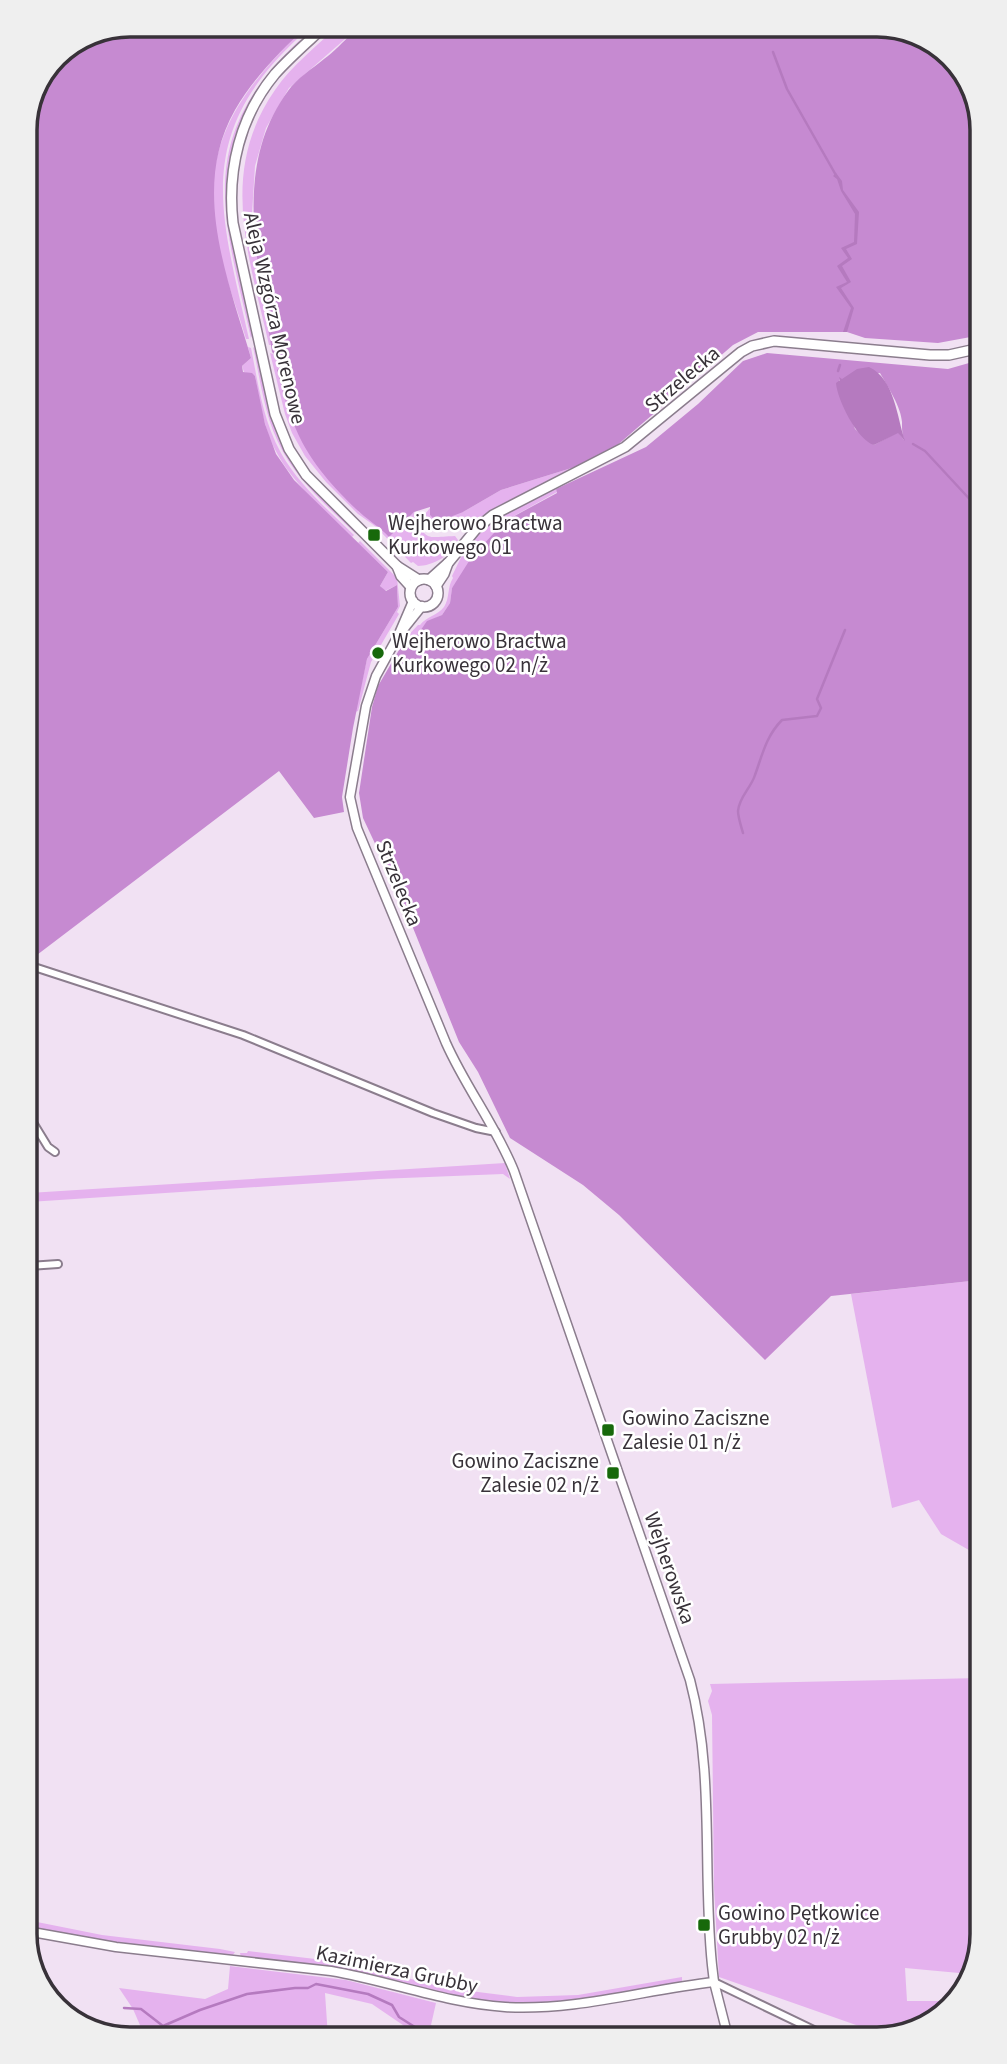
<svg xmlns="http://www.w3.org/2000/svg" width="1007" height="2064" font-family="'Source Sans 3',sans-serif">
<rect width="100%" height="100%" fill="#f1e1f3"/>
<g fill="#e5b2ee">
<path d="M339,25H355L352,33L289,88L266,128L255,166L252,214L271,345H269C249,256 218,172 275,90C292,65 318,45 339,25Z"/>
<path d="M296,36L298,38C192,137 221,214 249,339H246C235,301 218,260 214,220C205,139 243,90 296,36Z"/>
<path d="M300,40L298,45C198,137 226,217 253,334L251,338C223,215 194,138 300,40Z"/>
<path d="M248,347L251,348C258,383 263,421 281,453C299,485 328,510 354,535L352,537C326,511 296,487 278,455C264,432 260,402 255,376L244,372L242,366L251,358Z"/>
<path d="M253,347L256,350C264,384 268,420 285,451C302,481 331,504 354,529L356,534C327,506 295,479 278,442C264,413 260,378 253,347Z"/>
<path d="M270,353L283,357L285,363L278,367L359,512L373,521L389,536L414,512C426,543 426,537 455,536L458,540C453,555 432,566 418,566L413,562L411,563L375,526L358,514L326,482L305,456L292,433L285,414Z"/>
<path d="M578,466L496,507L467,532L454,528L434,529L428,524L425,514L430,508L431,511L463,512L501,490Z"/>
<path d="M555,487L557,492L505,521L452,588L450,603L442,615L427,622L418,634L400,649L401,643L418,625H420C427,616 437,616 444,607C450,598 447,587 453,578L452,576C457,566 461,556 468,546C489,517 523,504 555,487Z"/>
<path d="M360,541L397,578L400,606L397,612L399,614L371,662L358,711L355,712L352,709L356,708L367,659L398,607L397,585L385,591L380,586L388,572L358,543Z"/>
<path d="M505,1163L510,1179L503,1174L379,1179L29,1202V1193Z"/>
<path d="M980,1280L981,1557L941,1534L919,1500L892,1508L851,1294Z"/>
<path d="M981,1678L982,1934L970,1974L905,1968L907,2001H955L917,2032H876L719,1977L714,1888L712,1715L708,1701L712,1691L710,1684Z"/>
<path d="M32,1921L102,1935L220,1949L235,1952L232,1956L123,1945L32,1929Z"/>
<path d="M248,1951L349,1963L446,1988L517,1997L578,1995L682,1977V1984C610,1997 544,2008 471,2000L241,1957L240,1953H247Z"/>
<path d="M230,1966L346,1980L436,2003L431,2025L448,2036H419L372,2004L325,1993L328,2037L146,2039L133,2009L119,1988L205,1999L228,1989Z"/>
</g>
<g fill="#c68ad1" fill-rule="evenodd">
<path d="M130,25H308C281,51 254,77 235,110C190,189 228,278 251,358L242,366L243,372L252,373L255,376L265,424L276,454L283,464L294,480L388,572L380,586L386,591L397,585L398,607L367,659L353,728L342,797L344,812L314,818L279,771L29,961L25,124L56,55Z"/>
<path d="M355,25H731L739,33H758L777,25H884L941,46L975,90L976,336L938,343L865,338L847,332H758L733,345L614,448L578,466L501,490L463,512L437,522L430,515V507L414,512L389,537C379,526 366,519 356,509C307,461 294,436 277,370L285,363L283,357L276,356L272,352C259,265 231,168 288,91C297,78 312,69 324,59C334,52 343,42 352,33Z"/>
<path d="M767,353L948,369L976,361L980,1280L831,1296L765,1360L619,1215L583,1185L510,1138L478,1072L459,1042L403,903L363,818L359,793L372,707L378,686L399,650L418,634L427,621L442,615L450,603L452,588L471,558L505,521L557,493L556,489L646,447L698,404L743,361ZM880,373C888,387 901,407 902,422C902,429 902,433 904,440L898,432L874,445L855,429L839,380Z"/>
</g>
<g fill="#b57abf">
<path d="M836,173L842,181L843,190L859,212L857,244L846,249L852,259L842,266L851,282L841,288L854,308L847,332H843L851,308L836,287L847,282L837,266L848,258L841,248L854,242L855,214L841,191L837,179L833,176Z"/>
<path d="M869,367C895,379 897,418 905,441L898,433L874,445C857,440 837,399 836,383L840,380L839,377L842,379L857,369Z"/>
</g>
<g fill="none" stroke-linecap="round" stroke-linejoin="round">
<g stroke="#b57abf" stroke-width="2.5">
<path d="M773,52L787,89L837,177"/>
<path d="M838,371L840,365"/>
<path d="M913,444L925,451L976,506"/>
<path d="M743,833C741,826 738,817 738,811C739,797 751,788 755,775C762,756 766,736 782,720L817,716L821,708L817,699L845,630"/>
<path d="M124,2008L141,2009L163,2026L200,2010L247,1994L295,1988H308L316,1984L368,1994L392,2005L399,2017L429,2036"/>
</g>
<defs>
<g id="minor">
<path d="M28,965L243,1035L433,1113L476,1128L496,1132"/>
<path d="M29,1116L48,1147L55,1152"/>
<path d="M29,1266L58,1264"/>
<path d="M714,1982L820,2033"/>
</g>
<g id="tertiary">
<path d="M413,601L398,636L376,676L366,706L350,797L357,828L446,1043C466,1088 496,1126 514,1171L690,1680C715,1775 702,1869 712,1965L714,1982L727,2033"/>
<path d="M402,631L422,606"/>
<path d="M32,1932L116,1947L331,1971C390,1981 445,2003 505,2007C577,2011 643,1990 714,1982"/>
</g>
<g id="secondary">
<path d="M326,25C309,41 291,56 275,74C240,116 227,170 233,223L275,414L289,449L306,475L397,566L419,580"/>
<path d="M397,566L401,576L411,587"/>
<circle cx="424" cy="593" r="14"/>
<path d="M429,580L449,562L477,528L493,515L625,447L741,352L752,346L774,341L930,355H949L976,349"/>
<path d="M436,586L444,574L448,563"/>
</g>
</defs>
<use href="#minor" stroke="#8b7d8d" stroke-width="10"/>
<use href="#tertiary" stroke="#8b7d8d" stroke-width="11"/>
<use href="#secondary" stroke="#8b7d8d" stroke-width="12"/>
<use href="#minor" stroke="#fff" stroke-width="6"/>
<use href="#tertiary" stroke="#fff" stroke-width="8"/>
<use href="#secondary" stroke="#fff" stroke-width="9"/>
</g>
<g fill="#17690b" stroke="#fff" stroke-width="2.5">
<rect x="367" y="528" width="14" height="14" rx="3.5"/>
<circle cx="378" cy="653" r="7"/>
<rect x="601" y="1423" width="14" height="14" rx="3.5"/>
<rect x="606" y="1466" width="14" height="14" rx="3.5"/>
<rect x="697" y="1918" width="14" height="14" rx="3.5"/>
</g>
<g text-anchor="middle" dominant-baseline="central" stroke-width="5" stroke-linejoin="round" paint-order="stroke">
<g font-size="21" fill="#383239" stroke="#fff">
<text transform="translate(275 318) rotate(77)">Aleja Wzgórza Morenowe</text>
<text transform="translate(682 379) rotate(-40)">Strzelecka</text>
<text transform="translate(399 883) rotate(68)">Strzelecka</text>
<text transform="translate(670 1568) rotate(71)">Wejherowska</text>
<text transform="translate(397 1969) rotate(12)">Kazimierza Grubby</text>
</g>
<g font-size="21" fill="#383239" stroke="#fff" text-anchor="start">
<text x="388" y="523">Wejherowo Bractwa<tspan x="388" dy="24">Kurkowego 01</tspan></text>
<text x="392" y="641">Wejherowo Bractwa<tspan x="392" dy="24">Kurkowego 02 n/ż</tspan></text>
<text x="622" y="1418">Gowino Zaciszne<tspan x="622" dy="24">Zalesie 01 n/ż</tspan></text>
<text x="599" y="1461" text-anchor="end">Gowino Zaciszne<tspan x="599" dy="24">Zalesie 02 n/ż</tspan></text>
<text x="718" y="1913">Gowino Pętkowice<tspan x="718" dy="24">Grubby 02 n/ż</tspan></text>
</g>
</g>
<path d="M0 0H1007V2064H0ZM130 37H877A93 93 0 0 1 970 130V1934A93 93 0 0 1 877 2027H130A93 93 0 0 1 37 1934V130A93 93 0 0 1 130 37Z" fill="#efefef" fill-rule="evenodd"/>
<path fill="none" stroke="#383239" stroke-width="3.5" d="M130 37H877A93 93 0 0 1 970 130V1934A93 93 0 0 1 877 2027H130A93 93 0 0 1 37 1934V130A93 93 0 0 1 130 37Z"/>
</svg>
